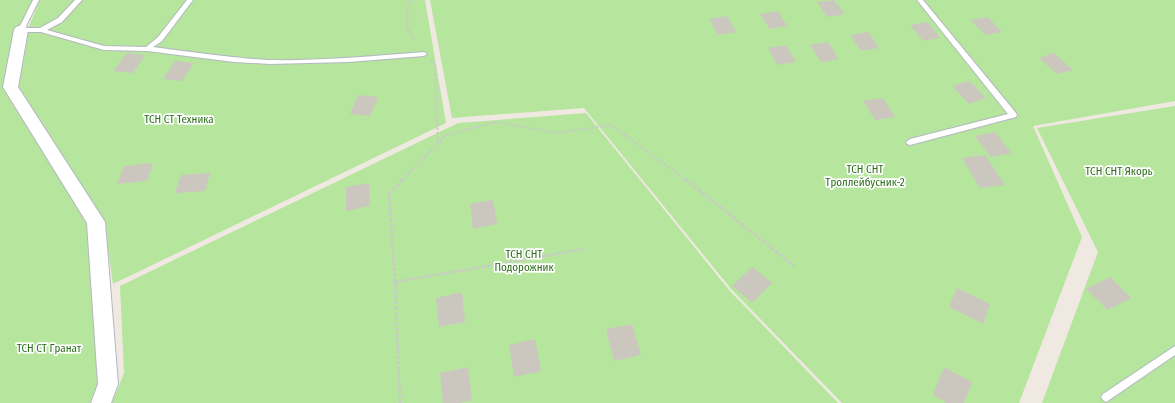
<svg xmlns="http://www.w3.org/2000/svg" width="1175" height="403" font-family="'Fira Sans Condensed',sans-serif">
<rect width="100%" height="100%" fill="#efe9e1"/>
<g fill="#b6e59e">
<path d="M0,0H34L3,89L89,226L101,385L95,403H0Z"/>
<path d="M40,0H425L446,123L113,284L104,222L18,87L26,33Z"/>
<path d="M430,0H1175V101L1033,126L1082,237L1019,403H842L732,290L584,108L452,118Z"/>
<path d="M1175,106V403H1042L1098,252L1037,128Z"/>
<path d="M586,113L729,290L838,403H112L124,373L120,286L458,123Z"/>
</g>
<g fill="#cbc7bf">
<path d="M834,0L845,14L827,17L817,2Z"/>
<path d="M778,11L787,26L770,29L760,14Z"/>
<path d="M727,16L736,32L718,35L709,19Z"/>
<path d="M988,17L997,27L1002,32L985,35L971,20Z"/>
<path d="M928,22L936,33L940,38L923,41L910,25Z"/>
<path d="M868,32L879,48L861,51L850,35Z"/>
<path d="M828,42L839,59L821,62L810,45Z"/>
<path d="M786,45L796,62L777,65L768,48Z"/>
<path d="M127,53L145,55L133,73L113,71Z"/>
<path d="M1054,53L1064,62L1073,70L1057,74L1039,58Z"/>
<path d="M175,61L194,63L182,81L163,79Z"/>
<path d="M969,81L974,85L986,98L969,104L952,86Z"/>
<path d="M358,95L378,97L370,116L350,114Z"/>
<path d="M883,98L895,117L875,120L863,101Z"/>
<path d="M995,132L1006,146L1011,153L991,157L975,136Z"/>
<path d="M985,155L1005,185L980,188L962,158Z"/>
<path d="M153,163L147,181L117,184L124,166Z"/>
<path d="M210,173L205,191L175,193L181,175Z"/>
<path d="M369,183L370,206L346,211V187Z"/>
<path d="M493,200L497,224L473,229L470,204Z"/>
<path d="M752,267L772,283L752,303L732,286Z"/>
<path d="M1110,277L1131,298L1108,310L1086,289Z"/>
<path d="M957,288L990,304L983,324L949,307Z"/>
<path d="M462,292L465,322L439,327L436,298Z"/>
<path d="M632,324L641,355L614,361L606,329Z"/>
<path d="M535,339L541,371L514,377L509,345Z"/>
<path d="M468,367L472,400L459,403H443L440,373Z"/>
<path d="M944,367L972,382L964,403H947L933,395Z"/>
</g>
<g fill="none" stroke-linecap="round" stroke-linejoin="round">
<defs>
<g id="lane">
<path d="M33,0H39L25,28H40L58,18L75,0H82L62,22L47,30L104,46L146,47L158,37L187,0H193L162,41L153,47C192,52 230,58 269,60C320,61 373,56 424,52L427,54L424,56L348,62L270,64L234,62L147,51L104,50L41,32H19L18,30Z"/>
<path d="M917,0H923L1016,113L1017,115L1016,117L910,145L907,144L906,142L910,139L1008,114Z"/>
<path d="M1175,346V355L1109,400L1106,402L1103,400L1101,397L1103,394Z"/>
</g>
<path id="street" d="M21,25L26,27L28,30L18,87L105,222L118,384L111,403H91L98,384L87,223L3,87L14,30L16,27Z"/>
</defs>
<use href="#lane" stroke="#b4b7c1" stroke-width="2"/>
<use href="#street" stroke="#b4b7c1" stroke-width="2"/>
<g stroke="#c9c9c9" stroke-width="2" stroke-dasharray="2.5 2" stroke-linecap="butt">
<path d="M412,0L408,4L407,28L416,42"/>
<path d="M432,61L435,65L438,143"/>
<path d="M402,180L446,135L496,122L557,133L611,125L686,180"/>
</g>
<g stroke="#c9c9c9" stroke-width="2.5" stroke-dasharray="3.5 2" stroke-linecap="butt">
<path d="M685,179L794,266"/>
<path d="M395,282L585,249"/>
<path d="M400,403L395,282L389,194L403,179"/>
</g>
<use href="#lane" fill="#fff" fill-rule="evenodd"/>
<use href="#street" fill="#fff" fill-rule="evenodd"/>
</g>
<g text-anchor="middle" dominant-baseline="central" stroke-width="3.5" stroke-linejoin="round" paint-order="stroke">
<g font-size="11" fill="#2c6e1b" stroke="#fff">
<text x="179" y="119">ТСН СТ Техника</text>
<text x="865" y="169">ТСН СНТ<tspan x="865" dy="13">Троллейбусник-2</tspan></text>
<text x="1119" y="171">ТСН СНТ Якорь</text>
<text x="524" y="254">ТСН СНТ<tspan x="524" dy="13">Подорожник</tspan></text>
<text x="49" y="348">ТСН СТ Гранат</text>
</g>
</g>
</svg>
